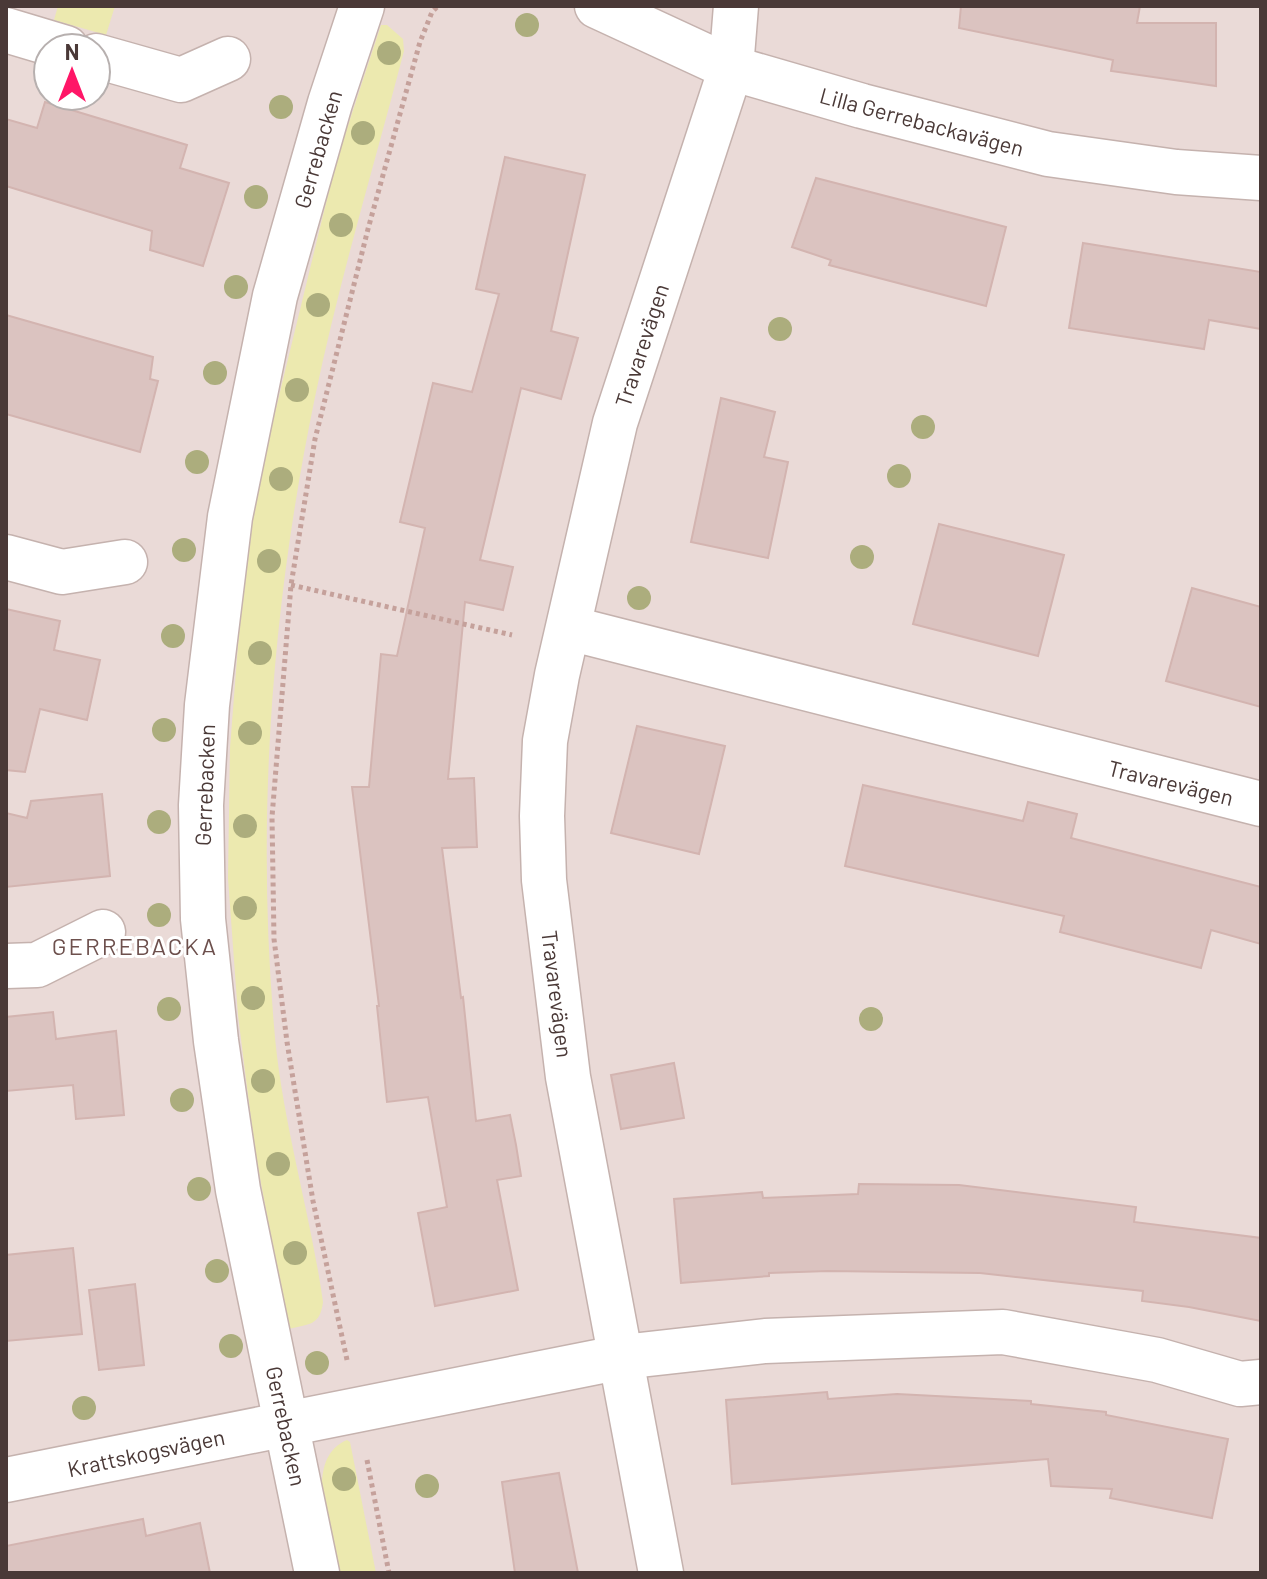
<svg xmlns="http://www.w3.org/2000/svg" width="1267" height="1579" font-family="Barlow,sans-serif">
<rect width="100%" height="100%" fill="#f5ebe9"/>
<path fill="#eadad7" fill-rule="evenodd" d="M6,6H1261V1573H6ZM48,48H96V96H48Z"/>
<g fill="#ece9af">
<path d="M58,6H115L106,35L54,20Z"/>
<path d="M381,25H387L403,39L404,51C374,166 339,281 315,397C272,604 256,815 274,1026C281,1118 310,1210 323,1302C320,1326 309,1324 288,1329L255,1151L238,1015L228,878L230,748L240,620L253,515L270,433L336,162Z"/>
<path d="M347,1440L350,1442L376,1573H338C331,1538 301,1459 347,1440Z"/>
</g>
<g fill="#dbc3c0" stroke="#d3b4b0" stroke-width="2">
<path d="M961,6H1140L1137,23H1216V86L1111,71L1113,60L959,28Z"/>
<path d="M45,102L187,145L180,168L229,183L203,266L150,250L152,231L6,186V119L37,128Z"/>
<path d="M505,157L585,175L551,331L578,338L561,399L521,388L480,560L513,567L503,610L465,602L448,779L474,778L477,847L442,848L461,998L463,997L476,1121L510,1115L516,1145L521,1176L497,1180L518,1290L435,1306L418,1213L447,1207L428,1097L387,1102L377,1006H379L352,787H369L381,654L397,656L425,528L400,522L433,383L472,392L499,294L476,289Z"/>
<path d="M816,178L1006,227L986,306L829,265L831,260L792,247Z"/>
<path d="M1083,243L1261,272V329L1209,320L1204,349L1069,328Z"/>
<path d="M6,315L153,357L150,379L158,381L140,452L6,414Z"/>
<path d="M721,398L775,412L764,457L788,462L768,558L691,542Z"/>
<path d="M939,524L1064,555L1038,656L913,624Z"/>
<path d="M1192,588L1261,607V707L1166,681Z"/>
<path d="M6,609L60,621L54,650L100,660L87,720L40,709L25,772L6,770Z"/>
<path d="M637,726L725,746L699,854L611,833Z"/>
<path d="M863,785L1023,821L1028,802L1077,814L1071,838L1261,887V944L1211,930L1201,968L1060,932L1064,916L845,866Z"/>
<path d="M102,794L110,876L6,887V813L27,818L31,801Z"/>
<path d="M53,1012L56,1039L116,1031L124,1115L76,1119L73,1085L6,1091V1017Z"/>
<path d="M674,1063L684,1118L621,1129L611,1075Z"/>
<path d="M859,1184L959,1185L1136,1207L1134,1222L1261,1238V1321L1189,1307L1142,1301L1143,1291L980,1273L828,1271L769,1273V1276L681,1283L674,1199L762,1192L763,1198L858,1194Z"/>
<path d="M73,1248L82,1334L6,1341V1255Z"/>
<path d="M135,1284L144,1365L99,1370L89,1290Z"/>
<path d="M827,1392L828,1399L897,1394L1031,1401V1404L1106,1412V1415L1228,1439L1212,1518L1110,1498L1112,1489L1051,1486L1048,1459L732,1484L726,1400Z"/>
<path d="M559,1473L578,1573H515L502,1482Z"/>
<path d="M143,1519L146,1536L200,1523L210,1573H6V1546Z"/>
</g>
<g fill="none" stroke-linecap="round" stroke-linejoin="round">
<defs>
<g id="minor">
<path d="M597,6L731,68L862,106L1048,154L1176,172L1261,178"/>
<path d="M6,30L66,48"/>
<path d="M96,56L181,80L228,59"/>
<path d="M6,557L62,572L125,562"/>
<path d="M569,628L1261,804"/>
<path d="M6,966L37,965L103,932"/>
<path d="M6,1480L622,1357L765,1341L1003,1332L1157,1360L1240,1384L1261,1382"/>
<path d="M317,1573L238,1190L216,1041L203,919L201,805L207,705L230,517L275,296L330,103L362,6"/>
<path d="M661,1573L568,1077L544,880L542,816L545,741L557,675L615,423L731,68L736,6"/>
</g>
</defs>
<use href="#minor" stroke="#c5b2ae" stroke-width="47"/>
<g stroke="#c5a19b" stroke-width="5" stroke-dasharray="4 4" stroke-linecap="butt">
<path d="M291,585L512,635"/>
<path d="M347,1360L313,1201L287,1042L274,939L272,817L291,585L315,439L368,229L420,42L432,12L438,6"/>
<path d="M367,1460L389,1573"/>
</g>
<use href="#minor" stroke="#fff" stroke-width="44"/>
</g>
<g fill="#acad7d">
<circle cx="527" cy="25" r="12"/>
<circle cx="389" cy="53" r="12"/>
<circle cx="281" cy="107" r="12"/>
<circle cx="363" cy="133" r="12"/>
<circle cx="256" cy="197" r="12"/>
<circle cx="341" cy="225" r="12"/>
<circle cx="236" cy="287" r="12"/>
<circle cx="318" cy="305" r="12"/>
<circle cx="780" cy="329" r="12"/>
<circle cx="215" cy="373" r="12"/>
<circle cx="297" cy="390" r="12"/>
<circle cx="923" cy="427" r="12"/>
<circle cx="197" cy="462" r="12"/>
<circle cx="899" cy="476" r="12"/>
<circle cx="281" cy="479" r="12"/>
<circle cx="184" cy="550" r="12"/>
<circle cx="862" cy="557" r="12"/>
<circle cx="269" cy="561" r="12"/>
<circle cx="639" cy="598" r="12"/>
<circle cx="173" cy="636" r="12"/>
<circle cx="260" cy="653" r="12"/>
<circle cx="164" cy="730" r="12"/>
<circle cx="250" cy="733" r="12"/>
<circle cx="159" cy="822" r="12"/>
<circle cx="245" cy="826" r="12"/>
<circle cx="245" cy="908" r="12"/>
<circle cx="159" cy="915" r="12"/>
<circle cx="253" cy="998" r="12"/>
<circle cx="169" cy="1009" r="12"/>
<circle cx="871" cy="1019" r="12"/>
<circle cx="263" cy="1081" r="12"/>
<circle cx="182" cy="1100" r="12"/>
<circle cx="278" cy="1164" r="12"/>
<circle cx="199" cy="1189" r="12"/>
<circle cx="295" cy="1253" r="12"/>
<circle cx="217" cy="1271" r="12"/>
<circle cx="231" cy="1346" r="12"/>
<circle cx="317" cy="1363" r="12"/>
<circle cx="84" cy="1408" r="12"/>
<circle cx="344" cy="1479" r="12"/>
<circle cx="427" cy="1486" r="12"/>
</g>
<g text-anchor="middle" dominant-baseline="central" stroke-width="6" stroke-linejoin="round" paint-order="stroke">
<g font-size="22" fill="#4a3937" stroke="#fff">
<text transform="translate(922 121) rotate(15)">Lilla Gerrebackavägen</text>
<text transform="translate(317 149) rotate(-74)">Gerrebacken</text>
<text transform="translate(641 345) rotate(-72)">Travarevägen</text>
<text transform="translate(1171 782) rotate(14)">Travarevägen</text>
<text transform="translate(204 785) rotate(-88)">Gerrebacken</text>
<text transform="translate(558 994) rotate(83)">Travarevägen</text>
<text transform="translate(287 1426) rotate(78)">Gerrebacken</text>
<text transform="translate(146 1452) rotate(-12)">Krattskogsvägen</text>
</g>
<g font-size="24" letter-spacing="2" fill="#6d504d" stroke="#fff">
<text x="135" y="945">GERREBACKA</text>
</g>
</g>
<rect width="1267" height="1579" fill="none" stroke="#4a3937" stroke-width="16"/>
<g transform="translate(72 72)"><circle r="38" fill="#ffffff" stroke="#b7b0af" stroke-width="2"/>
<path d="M0-6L14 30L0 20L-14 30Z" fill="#ff1667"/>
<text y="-12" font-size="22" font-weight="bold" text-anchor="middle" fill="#4a3937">N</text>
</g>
</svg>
